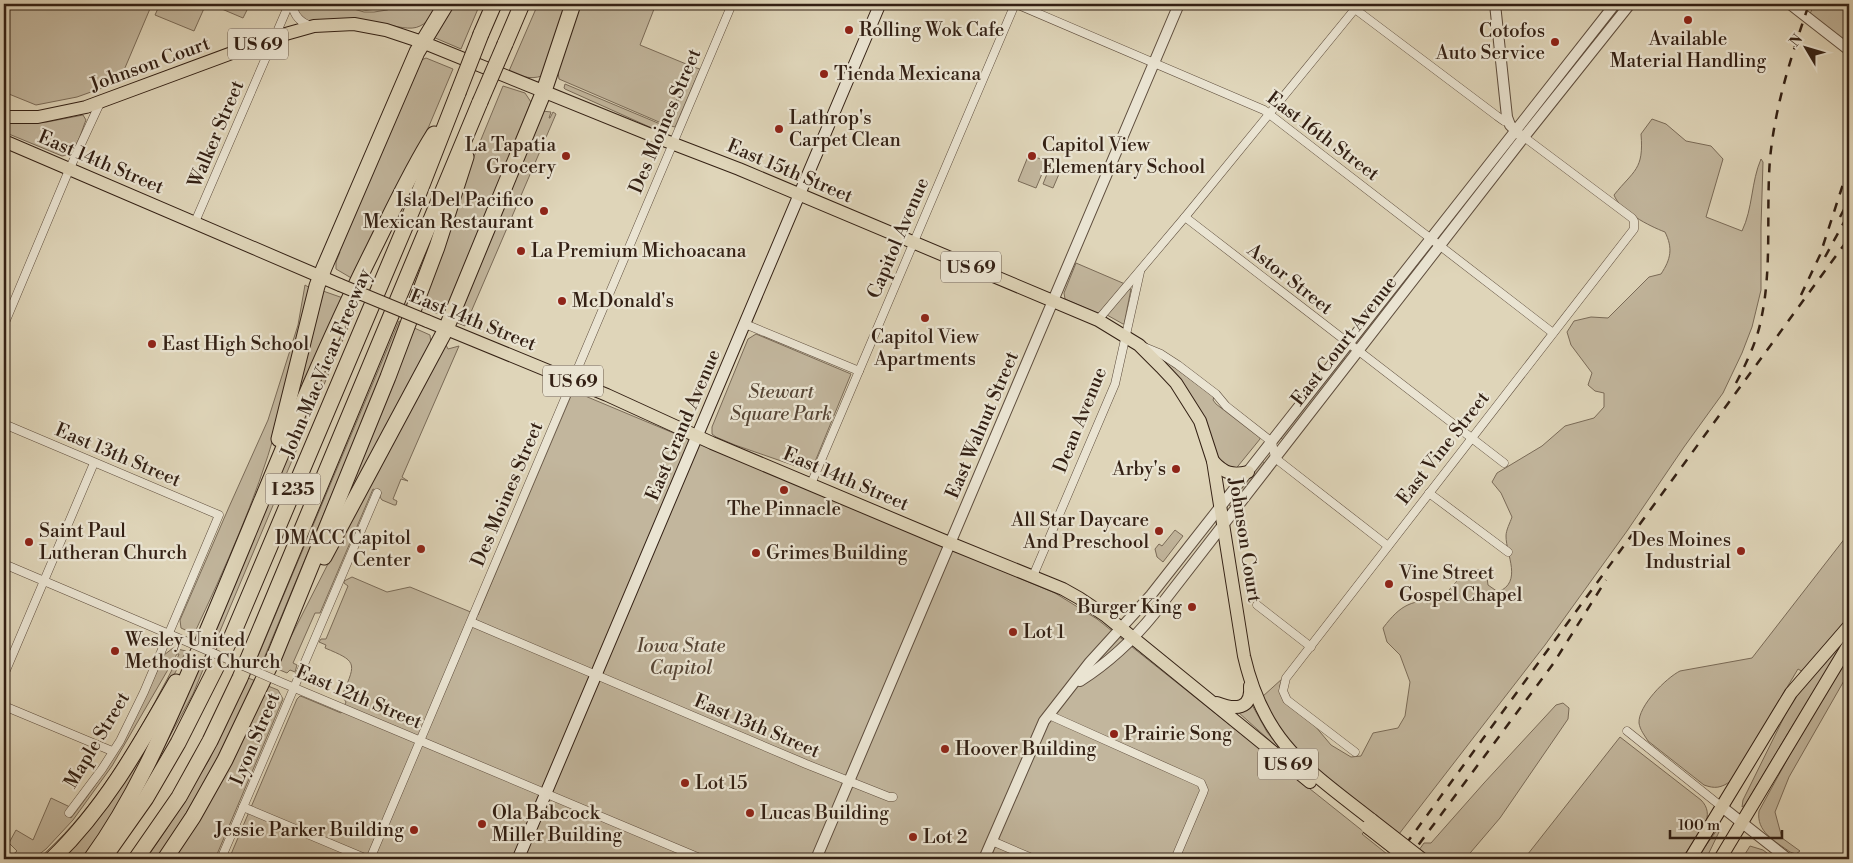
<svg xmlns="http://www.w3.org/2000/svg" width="1853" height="863" font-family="'Libre Bodoni',serif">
<rect width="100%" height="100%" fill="#dfd5b9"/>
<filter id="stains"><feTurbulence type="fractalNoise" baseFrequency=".004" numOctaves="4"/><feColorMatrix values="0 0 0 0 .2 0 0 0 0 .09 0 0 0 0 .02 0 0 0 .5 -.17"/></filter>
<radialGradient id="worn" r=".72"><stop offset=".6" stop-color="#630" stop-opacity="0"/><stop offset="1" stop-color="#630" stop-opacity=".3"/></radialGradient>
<g fill="#c2b69d" stroke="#7a6b58">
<path d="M4,4H152L119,82L77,97L36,105L4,92Z"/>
<path d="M160,4H206L194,31L155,15Z"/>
<path d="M210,4H250L243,18Z"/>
<path d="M296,4H337L364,12H374L387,10L406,4H440C434,12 429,22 420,26C411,31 395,26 385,24C362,20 320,29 302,18L295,7Z"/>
<path d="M453,4H480L461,49L433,37Z"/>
<path d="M538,4H568L542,76C529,80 521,76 509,71Z"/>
<path d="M578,4H656L640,45L691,66L666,125L559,79L558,72Z"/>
<path d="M1814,4H1849V44L1810,14Z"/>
<path d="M426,58L453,69L429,126L353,279L336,269V262L340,252L337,250L419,61Z"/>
<path d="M693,67L700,69L675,127L667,125Z"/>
<path d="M565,84L665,126L663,133L565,89L564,88Z"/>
<path d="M503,86L525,93L531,102L449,309L443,314L441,312L436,313L420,307L473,159Z"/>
<path d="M542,111L551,112L549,118H550L553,112L556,114L465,326L455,322Z"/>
<path d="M83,115L86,120C81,132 76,155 62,156L4,132V122H47Z"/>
<path d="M1652,119L1666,124L1686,141L1711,146L1723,159L1706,217L1742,231C1753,208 1751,182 1761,159L1763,162L1761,227V290L1752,327L1742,353L1723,393L1684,447L1627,531L1545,645L1399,834C1367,810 1332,786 1304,757C1286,739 1274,719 1262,697L1283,678L1280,685V692L1285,703L1315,726L1331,745L1351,757L1361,756L1373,733L1398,728L1405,716L1410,682L1400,655L1387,642L1383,628C1402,603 1411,601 1442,599C1454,584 1465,567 1486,570L1488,585L1498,592C1523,582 1506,555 1506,536C1506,530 1510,523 1512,517L1501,493L1492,482L1497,473L1542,446L1565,426L1594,418L1604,407V393L1595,391L1588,385L1592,373L1571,345L1567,332L1574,321L1591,317L1608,318L1649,277L1661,274C1671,259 1673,248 1665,232C1649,226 1620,211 1614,195C1634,170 1644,170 1641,134Z"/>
<path d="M1029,154L1047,162L1036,188L1018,181Z"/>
<path d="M1049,169L1059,174L1053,188L1043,184Z"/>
<path d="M1426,250L1430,253L1363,339L1359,336Z"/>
<path d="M1076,263L1125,284L1099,314L1065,299L1064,293Z"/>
<path d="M305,285L310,288C299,335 289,383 276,429C256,500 225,568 194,634L181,628L180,620L229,507L268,420L298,325Z"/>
<path d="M1128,289H1131L1124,324H1123L1107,315Z"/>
<path d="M323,291L343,298L288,424Z"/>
<path d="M352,302L358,304L215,643L207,640Z"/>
<path d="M399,321L403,323L262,663L256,661Z"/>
<path d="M412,327L430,335L431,344L332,532Z"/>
<path d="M756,334L851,374L812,469L810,471L735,445L716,437L712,434V427L748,339Z"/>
<path d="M446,345L448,349L459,346L402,477L408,481L401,479L393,499L397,501L396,505H394L382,500L380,497L381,492L373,489L320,613H315L293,663L297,665L295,672L290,670L287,673L275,668L387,448L444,347Z"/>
<path d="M1159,356L1214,397L1213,400L1216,404L1260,438V439L1234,471L1218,458L1207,425Z"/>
<path d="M1343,357L1347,360L1284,441L1280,437Z"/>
<path d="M578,393L1055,593L1097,619L1364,832L1362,834L1387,854L1383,859H229L297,699L300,696L303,697L341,713L346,702L342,696L347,698L348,696L343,693C357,662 356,661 325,648L326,645L319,642L321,639H326L348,586L344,583V581L352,577L387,592L410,587L478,615L571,396Z"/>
<path d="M1262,461L1266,464L1232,507L1228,504Z"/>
<path d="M1175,530L1183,536L1163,562L1157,557L1155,549L1159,544L1162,546Z"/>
<path d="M1849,533V621L1805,673L1798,669L1731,781C1721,788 1715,789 1704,785L1648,741C1645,736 1640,730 1639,723C1638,706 1666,678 1680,671L1752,658Z"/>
<path d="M1849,631V637L1793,725L1745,805L1742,807L1743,800L1792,701Z"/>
<path d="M173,648L186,651L165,693L80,824L45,859H38C87,817 124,758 155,702C163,686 173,670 179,654H177L112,766L73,820L46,849L33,859H8L17,851L9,843L16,830L33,840L51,798L70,807L66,814L71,818C112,766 138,715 164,655Z"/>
<path d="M1849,651V672L1789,777L1775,812L1782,838L1800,851L1796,854L1790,852C1775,841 1756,832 1759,811L1828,685Z"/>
<path d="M200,657L207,660L193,694L148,776Z"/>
<path d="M248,678L256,681C226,743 196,803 156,859H146L166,830L209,760Z"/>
<path d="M268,686L278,690L283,699L215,859H172Z"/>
<path d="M1251,703L1267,732L1278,746L1277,747L1238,712Z"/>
<path d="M1563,703L1569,708L1568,719L1500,818L1465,859H1431L1419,850L1424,843H1431L1484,783L1556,705Z"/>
<path d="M166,711L137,774L85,859H58Z"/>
<path d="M1620,737L1701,800C1708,807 1709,815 1705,824L1682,859H1524Z"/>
<path d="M1717,830L1719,832L1706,859H1696Z"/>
<path d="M1750,846L1763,850L1775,859H1742Z"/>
</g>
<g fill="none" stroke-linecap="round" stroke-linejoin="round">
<defs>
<g id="minor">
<path d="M292,4C294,16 300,23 312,26"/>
<path d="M353,4L366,6L390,4"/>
<path d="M1016,4L1264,110L1553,333"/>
<path d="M1355,9L1497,116L1504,121L1508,122"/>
<path d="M1185,217L1504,463"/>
<path d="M195,222L289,4"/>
<path d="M1098,320L1185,217L1359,4"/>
<path d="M745,324L859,371"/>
<path d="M4,325L69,170L100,103"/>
<path d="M1144,347L1161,354L1178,365L1216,394L1226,406L1272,442L1275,458L1388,546"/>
<path d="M4,424L219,515L144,692L120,741L102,769L69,813"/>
<path d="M811,484L1015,4"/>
<path d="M1429,493L1508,552"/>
<path d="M4,564L183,640"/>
<path d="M1033,576L1115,384L1140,272"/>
<path d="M1257,605L1311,647"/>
<path d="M471,622L806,764L889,797H893"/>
<path d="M4,675L94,463"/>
<path d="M278,681L702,859"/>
<path d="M4,706L112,751"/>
<path d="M1049,715L1201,783L1204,790L1203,793L1175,859"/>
<path d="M1627,731L1722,807"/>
<path d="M1355,752L1287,700L1283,691L1286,678L1634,229V221L1632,218L1524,137"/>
<path d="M243,807L367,859"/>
<path d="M992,841L1034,859"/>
<path d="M221,859L377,493"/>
<path d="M370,859L732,4"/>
</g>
<g id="tertiary">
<path d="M1495,4L1507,117L1510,125L1519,134"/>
<path d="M1790,4L1849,50"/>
<path d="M1080,681C1108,663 1133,640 1154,614L1524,137L1630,4"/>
<path d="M1722,807L1788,859"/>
<path d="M816,859L1179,4"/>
<path d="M984,859L1044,721L1090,662L1151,595L1615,4"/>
</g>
<path id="secondary" d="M518,859L880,4"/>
<g id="primary">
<path d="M4,117H38L86,107L275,37L314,26L354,24L386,30L422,42L661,139L739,169L1098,320L1139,345L1161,367L1176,383L1200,421L1213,461L1244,656C1264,743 1307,769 1372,820"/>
<path d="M4,141L340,285"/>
<path d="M427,321L607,395L712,443L940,539L1063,589L1079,598L1106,616L1310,782"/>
<path d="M1213,461C1224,473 1232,476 1248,472"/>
<path d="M1217,703C1235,710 1252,710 1250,686"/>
<path d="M1690,859L1791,693L1849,626"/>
<path d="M1720,859L1849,644"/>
</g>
<g id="motorway">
<path d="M481,34L494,4"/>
<path d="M505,44L522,4"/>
<path d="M279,439L317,286L324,268L417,52L446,4"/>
<path d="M324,557L446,329L544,91L573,4"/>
<path d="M52,859C105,808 140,745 176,682"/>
<path d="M91,859C139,793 170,716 203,641C259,510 310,376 374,248C393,210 411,170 434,134"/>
<path d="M103,859L146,798L178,743L232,636L413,208L458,93"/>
<path d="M136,859L179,797L210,741L240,678L480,102"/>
<path d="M165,859L193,817L225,760L274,657L388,377L437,247L466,157"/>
</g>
</defs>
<use href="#minor" stroke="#5e4d3d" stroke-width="9"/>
<use href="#tertiary" stroke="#5e4d3d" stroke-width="12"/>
<use href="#secondary" stroke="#332014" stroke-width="13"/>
<use href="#primary" stroke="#332014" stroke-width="14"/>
<use href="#motorway" stroke="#332014" stroke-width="17"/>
<use href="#minor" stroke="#eae4d2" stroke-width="8"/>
<use href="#tertiary" stroke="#eae4d2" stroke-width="10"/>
<use href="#secondary" stroke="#eae4d2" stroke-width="11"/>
<use href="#primary" stroke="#dfd5b9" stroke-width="12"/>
<use href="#motorway" stroke="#dfd5b9" stroke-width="15"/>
<g stroke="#332014" stroke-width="2.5" stroke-dasharray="9 9" stroke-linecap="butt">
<path d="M1849,152V150"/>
<path d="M1840,217L1849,200"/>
<path d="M1825,257L1849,213"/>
<path d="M1801,295L1820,255L1846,175"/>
<path d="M1736,383C1747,362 1758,339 1762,315C1772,265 1766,210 1770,159C1775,105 1792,54 1809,4"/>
<path d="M1395,859L1849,238"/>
<path d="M1408,859L1553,664L1606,580"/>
<path d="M1846,859L1849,857"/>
</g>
<defs>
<path id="minor-bridge" d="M183,640L278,681"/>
<g id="primary-bridge">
<path d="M340,285L427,321"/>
<path d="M1372,820L1422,859"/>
<path d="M1367,827L1408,859"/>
</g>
<g id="motorway-bridge">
<path d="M458,93L481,34"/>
<path d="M480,102L505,44"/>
</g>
</defs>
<use href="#minor-bridge" stroke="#5e4d3d" stroke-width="9" stroke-linecap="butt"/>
<use href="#primary-bridge" stroke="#332014" stroke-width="14" stroke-linecap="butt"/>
<use href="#motorway-bridge" stroke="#332014" stroke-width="17" stroke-linecap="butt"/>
<use href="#minor-bridge" stroke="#eae4d2" stroke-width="8"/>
<use href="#primary-bridge" stroke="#dfd5b9" stroke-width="12"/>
<use href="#motorway-bridge" stroke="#dfd5b9" stroke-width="15"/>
</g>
<g fill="#8f2418" stroke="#eae4d2" stroke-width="2">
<circle cx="1688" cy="20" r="5"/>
<circle cx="849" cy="30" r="5"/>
<circle cx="1555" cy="42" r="5"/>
<circle cx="824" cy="74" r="5"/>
<circle cx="779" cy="129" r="5"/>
<circle cx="566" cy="156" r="5"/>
<circle cx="1032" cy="156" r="5"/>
<circle cx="544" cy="211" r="5"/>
<circle cx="521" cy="251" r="5"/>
<circle cx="562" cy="301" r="5"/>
<circle cx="925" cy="318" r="5"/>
<circle cx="152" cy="344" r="5"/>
<circle cx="1176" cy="469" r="5"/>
<circle cx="784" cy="490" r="5"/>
<circle cx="1159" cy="531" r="5"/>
<circle cx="29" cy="542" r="5"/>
<circle cx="421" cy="549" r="5"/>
<circle cx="1741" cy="551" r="5"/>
<circle cx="756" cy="553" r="5"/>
<circle cx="1389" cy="584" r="5"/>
<circle cx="1192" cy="607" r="5"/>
<circle cx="1013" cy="632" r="5"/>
<circle cx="115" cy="651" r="5"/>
<circle cx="1114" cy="734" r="5"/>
<circle cx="945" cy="749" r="5"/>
<circle cx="685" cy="783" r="5"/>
<circle cx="750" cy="813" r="5"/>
<circle cx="482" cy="824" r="5"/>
<circle cx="414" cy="830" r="5"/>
<circle cx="913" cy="837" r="5"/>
</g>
<g text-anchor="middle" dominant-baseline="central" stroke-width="4.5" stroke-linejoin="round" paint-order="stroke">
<g fill="#eae4d2" stroke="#6a5b4d" stroke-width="1">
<rect x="228" y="28.5" width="60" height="31" rx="4"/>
<rect x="941" y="251.5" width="60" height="31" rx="4"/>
<rect x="543" y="365.5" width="60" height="31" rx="4"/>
<rect x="265.5" y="473.5" width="55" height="31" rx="4"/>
<rect x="1258" y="748.5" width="60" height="31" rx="4"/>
</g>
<g font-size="18" font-weight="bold" fill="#332014">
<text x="258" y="44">US 69</text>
<text x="971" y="267">US 69</text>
<text x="573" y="381">US 69</text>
<text x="293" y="489">I 235</text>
<text x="1288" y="764">US 69</text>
</g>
<g font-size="19" fill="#332014" stroke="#eae4d2" text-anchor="start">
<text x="859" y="30">Rolling Wok Cafe</text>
<text x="1545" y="31" text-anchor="end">Cotofos<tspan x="1545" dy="22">Auto Service</tspan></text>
<text x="1688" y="39" text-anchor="middle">Available<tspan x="1688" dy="22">Material Handling</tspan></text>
<text x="834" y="74">Tienda Mexicana</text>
<text x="789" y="118">Lathrop's<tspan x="789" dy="22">Carpet Clean</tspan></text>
<text x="556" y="145" text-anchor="end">La Tapatia<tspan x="556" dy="22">Grocery</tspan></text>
<text x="1042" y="145">Capitol View<tspan x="1042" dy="22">Elementary School</tspan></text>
<text x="534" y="200" text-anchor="end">Isla Del Pacifico<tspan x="534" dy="22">Mexican Restaurant</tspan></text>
<text x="531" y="251">La Premium Michoacana</text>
<text x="572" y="301">McDonald's</text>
<text x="925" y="337" text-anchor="middle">Capitol View<tspan x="925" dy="22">Apartments</tspan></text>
<text x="162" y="344">East High School</text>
<text x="1166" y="469" text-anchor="end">Arby's</text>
<text x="784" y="509" text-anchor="middle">The Pinnacle</text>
<text x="1149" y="520" text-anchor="end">All Star Daycare<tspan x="1149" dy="22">And Preschool</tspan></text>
<text x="39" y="531">Saint Paul<tspan x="39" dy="22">Lutheran Church</tspan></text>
<text x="411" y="538" text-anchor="end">DMACC Capitol<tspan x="411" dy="22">Center</tspan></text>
<text x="1731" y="540" text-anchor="end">Des Moines<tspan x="1731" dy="22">Industrial</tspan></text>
<text x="766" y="553">Grimes Building</text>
<text x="1399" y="573">Vine Street<tspan x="1399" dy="22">Gospel Chapel</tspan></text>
<text x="1182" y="607" text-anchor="end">Burger King</text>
<text x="1023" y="632">Lot 1</text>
<text x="125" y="640">Wesley United<tspan x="125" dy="22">Methodist Church</tspan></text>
<text x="1124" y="734">Prairie Song</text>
<text x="955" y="749">Hoover Building</text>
<text x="695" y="783">Lot 15</text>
<text x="492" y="813">Ola Babcock<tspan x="492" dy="22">Miller Building</tspan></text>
<text x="760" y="813">Lucas Building</text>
<text x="404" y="830" text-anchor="end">Jessie Parker Building</text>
<text x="923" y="837">Lot 2</text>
</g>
<g font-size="19" fill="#332014" stroke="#eae4d2">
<text transform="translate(150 64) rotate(-20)">Johnson Court</text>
<text transform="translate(665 121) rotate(-67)">Des Moines Street</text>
<text transform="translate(216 134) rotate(-67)">Walker Street</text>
<text transform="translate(1323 136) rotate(37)">East 16th Street</text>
<text transform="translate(101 162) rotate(23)">East 14th Street</text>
<text transform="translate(790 171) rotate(23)">East 15th Street</text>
<text transform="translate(898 238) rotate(-67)">Capitol Avenue</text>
<text transform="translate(1290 279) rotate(38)">Astor Street</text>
<text transform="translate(473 320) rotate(22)">East 14th Street</text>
<text transform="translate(1344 341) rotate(-52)">East Court Avenue</text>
<text transform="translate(326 363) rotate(-67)">John MacVicar Freeway</text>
<text transform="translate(1080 420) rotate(-68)">Dean Avenue</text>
<text transform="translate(683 425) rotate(-67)">East Grand Avenue</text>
<text transform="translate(982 425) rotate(-67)">East Walnut Street</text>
<text transform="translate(1443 448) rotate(-52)">East Vine Street</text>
<text transform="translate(118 455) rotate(23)">East 13th Street</text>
<text transform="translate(846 479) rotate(23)">East 14th Street</text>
<text transform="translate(507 494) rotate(-67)">Des Moines Street</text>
<text transform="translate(1245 540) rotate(81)">Johnson Court</text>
<text transform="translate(359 697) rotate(23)">East 12th Street</text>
<text transform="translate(757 726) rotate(23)">East 13th Street</text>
<text transform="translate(255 739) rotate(-67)">Lyon Street</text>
<text transform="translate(97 740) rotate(-59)">Maple Street</text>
</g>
<g font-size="19" font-style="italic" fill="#574636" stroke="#eae4d2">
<text x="781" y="392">Stewart<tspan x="781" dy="22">Square Park</tspan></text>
<text x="681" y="646">Iowa State<tspan x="681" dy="22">Capitol</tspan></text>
</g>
</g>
<rect width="1853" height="863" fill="none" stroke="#dfd5b9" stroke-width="20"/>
<rect x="5" y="5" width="1843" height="853" fill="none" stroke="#332014" stroke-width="2.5"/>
<rect x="10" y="10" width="1833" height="843" fill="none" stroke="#332014"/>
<g transform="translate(1806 48) rotate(308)" stroke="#eae4d2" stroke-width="4" paint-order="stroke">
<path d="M0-4L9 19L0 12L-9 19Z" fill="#332014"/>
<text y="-8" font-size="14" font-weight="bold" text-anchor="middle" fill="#332014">N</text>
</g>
<path d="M1670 830v8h112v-8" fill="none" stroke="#332014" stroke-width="2.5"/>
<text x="1678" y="830" font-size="15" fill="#332014" stroke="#eae4d2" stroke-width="4" paint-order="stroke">100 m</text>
<rect width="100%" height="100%" filter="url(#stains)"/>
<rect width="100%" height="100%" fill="url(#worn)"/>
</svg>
